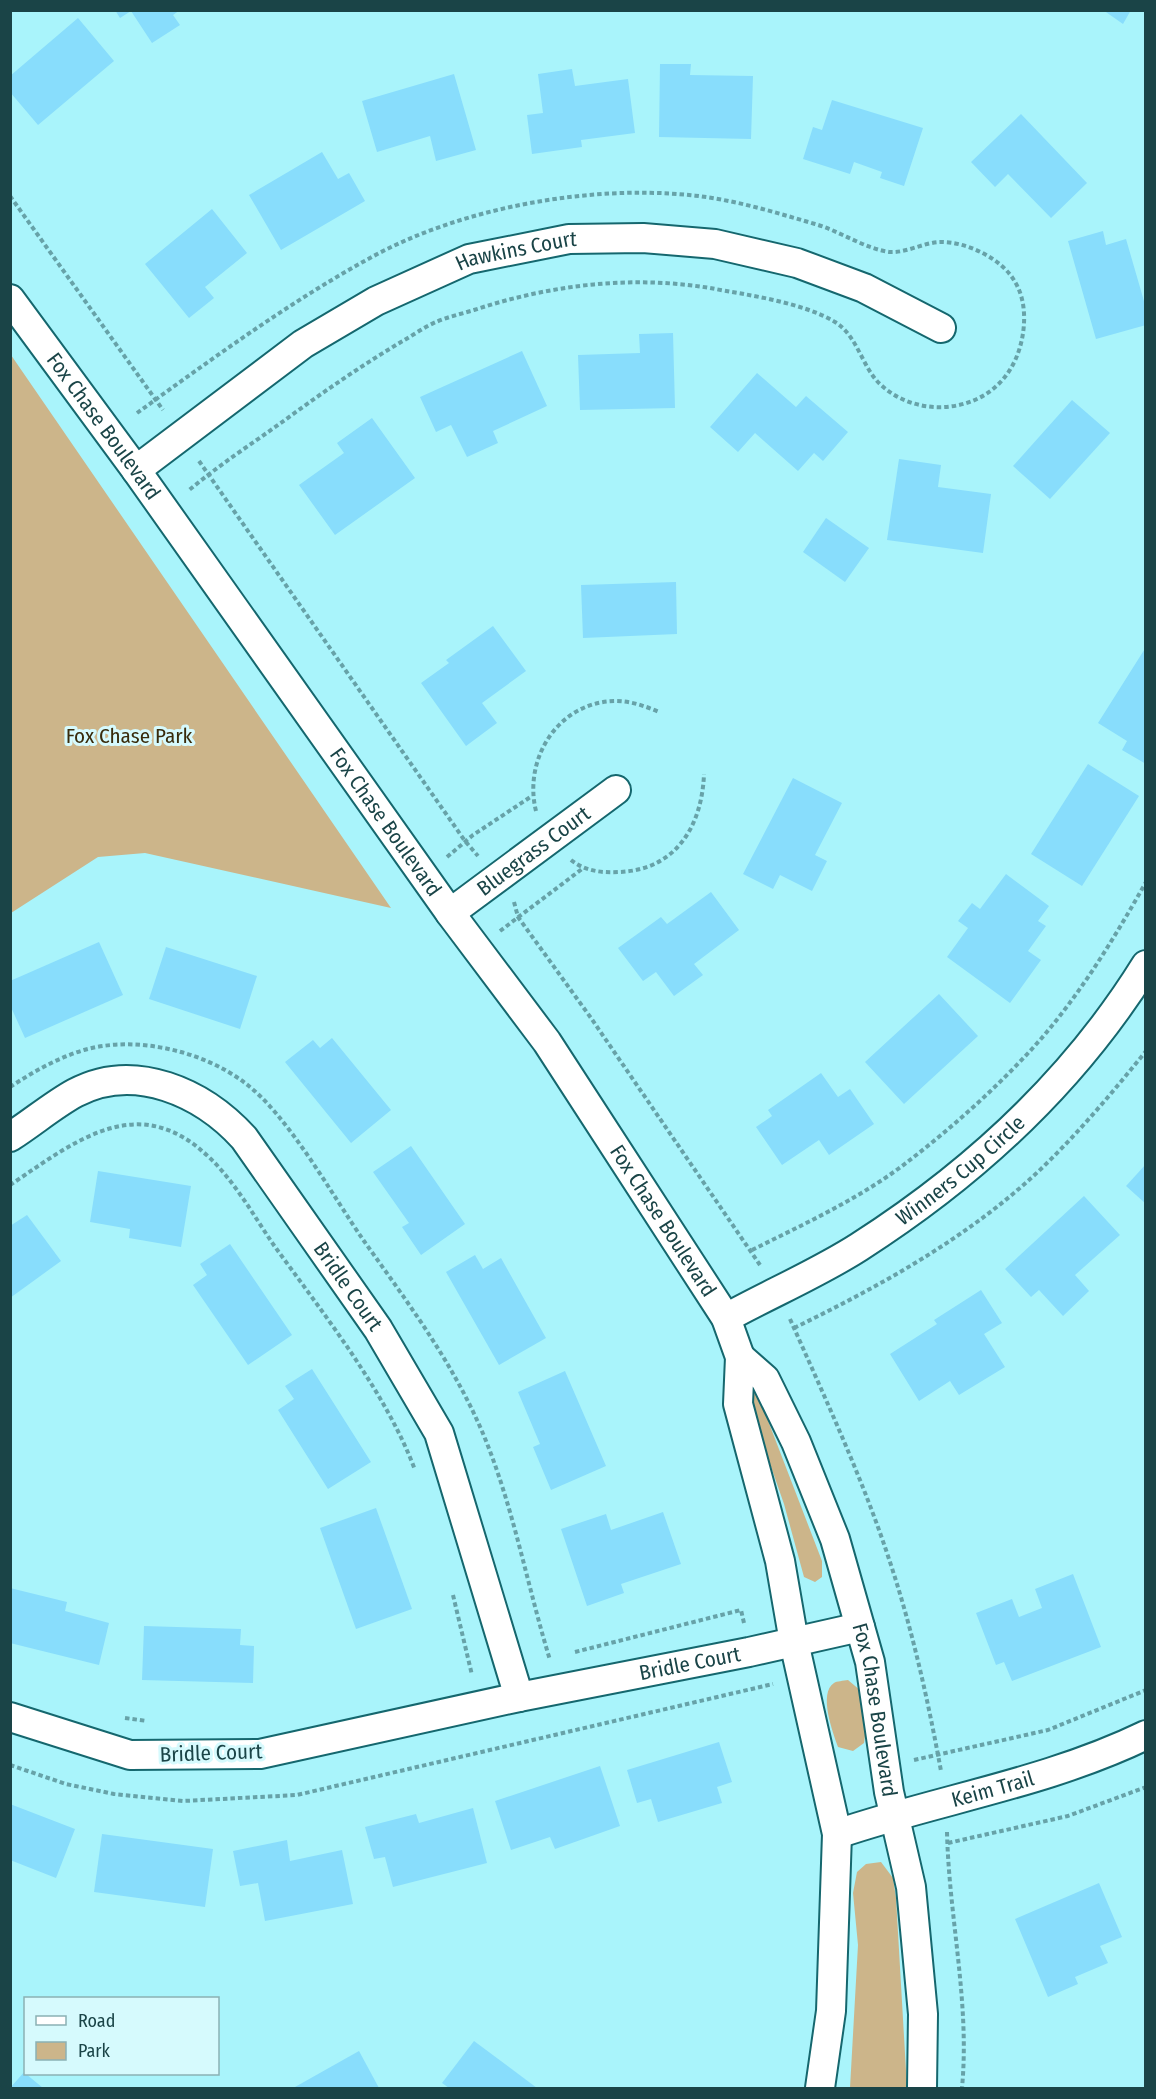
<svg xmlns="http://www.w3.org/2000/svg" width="1156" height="2099" font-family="'Fira Sans Condensed',sans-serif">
<rect width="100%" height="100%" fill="#a9f4fb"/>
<g fill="#ccb58a">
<path d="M11,355L391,908L145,853L98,857L11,913Z"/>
<path d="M752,1388L762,1405L822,1561V1577L815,1582L804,1577L784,1504L746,1395Z"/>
<path d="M848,1680L861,1691L867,1722L864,1743L853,1751L838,1747C833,1733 818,1693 834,1683C837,1681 843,1681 848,1680Z"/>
<path d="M881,1862L893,1878L896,1898L907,2088H850L858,1945L853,1893L857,1872L866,1864Z"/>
</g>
<g fill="#88ddfc">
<path d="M115,10H180L173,15L180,25L152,43L131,11L120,18Z"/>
<path d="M1103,10H1131L1123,24Z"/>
<path d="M78,18L114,61L38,125L10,92V76Z"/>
<path d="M660,64H691L690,75L753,76L751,139L659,137Z"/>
<path d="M572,69L575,86L628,79L635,133L581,140L582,147L532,154L527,115L543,113L538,74Z"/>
<path d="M454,74L476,150L436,161L430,136L377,152L362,101Z"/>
<path d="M832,100L923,128L904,186L880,178L882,172L854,162L850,174L803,159L813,127L822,130Z"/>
<path d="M1021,114L1087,183L1051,218L1008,174L995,187L971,162Z"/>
<path d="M322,152L338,179L349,173L365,201L281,250L249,195Z"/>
<path d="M212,209L247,253L205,287L214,298L189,318L145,264Z"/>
<path d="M1103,231L1106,245L1126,239L1146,308V325L1096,339L1068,241Z"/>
<path d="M673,333L675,408L580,410L578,355L640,353L639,334Z"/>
<path d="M522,351L547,406L493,431L498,443L467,457L451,425L436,432L420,397Z"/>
<path d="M757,373L796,407L806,396L848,432L823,461L814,453L798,471L755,433L738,452L710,427Z"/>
<path d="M1072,400L1110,433L1050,499L1013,466Z"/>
<path d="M372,418L415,478L335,535L299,485L344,453L337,443Z"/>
<path d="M899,459L941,465L938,487L991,494L983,553L887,540Z"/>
<path d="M826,518L869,548L845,582L803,552Z"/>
<path d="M676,582L677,634L583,638L581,585Z"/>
<path d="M493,626L526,671L482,703L497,723L466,746L421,683L449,663L446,660Z"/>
<path d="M1146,647V764L1122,750L1127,741L1098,723Z"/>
<path d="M1088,764L1139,796L1082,886L1031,854Z"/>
<path d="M793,778L842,803L815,855L827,861L812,891L780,875L773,889L743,874Z"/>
<path d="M1006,874L1049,906L1038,921L1046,926L1028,951L1041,960L1010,1003L947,957L968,928L958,921L972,903L980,909Z"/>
<path d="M711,892L739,930L694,964L703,975L674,996L656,972L643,981L618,948L661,917L667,924Z"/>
<path d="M99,942L123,995L25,1038L10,1005V981Z"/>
<path d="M166,947L257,976L240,1029L149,999Z"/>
<path d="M939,994L978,1036L904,1104L865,1062Z"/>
<path d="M332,1038L391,1110L351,1143L285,1062L313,1040L320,1048Z"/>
<path d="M821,1073L838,1097L850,1089L874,1124L829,1155L819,1140L782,1165L756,1127L772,1116L768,1110Z"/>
<path d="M411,1146L465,1224L421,1255L402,1227L409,1223L373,1172Z"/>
<path d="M1146,1164V1204L1126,1186Z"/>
<path d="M98,1171L191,1186L181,1247L129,1238L130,1229L90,1222Z"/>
<path d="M1084,1196L1120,1235L1075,1275L1089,1291L1063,1316L1039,1290L1031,1297L1005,1269Z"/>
<path d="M27,1215L61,1261L10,1298V1226Z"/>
<path d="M230,1244L292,1335L248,1365L193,1285L207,1275L200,1264Z"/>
<path d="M475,1255L483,1269L501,1258L546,1338L499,1365L446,1272Z"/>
<path d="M981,1290L1002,1323L984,1334L1005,1367L959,1395L950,1381L919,1401L890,1354L937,1324L934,1320Z"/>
<path d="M312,1369L371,1462L328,1489L278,1410L294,1399L285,1386Z"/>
<path d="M565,1371L606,1466L551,1490L533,1447L540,1444L518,1392Z"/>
<path d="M376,1508L412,1609L356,1629L320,1528Z"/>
<path d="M663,1512L681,1564L621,1584L624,1593L587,1606L561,1529L606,1514L611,1530Z"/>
<path d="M1073,1574L1101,1647L1012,1681L1004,1662L996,1665L976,1613L1012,1599L1019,1617L1042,1608L1035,1589Z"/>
<path d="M10,1588L67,1602L65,1611L109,1623L99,1665L10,1643Z"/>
<path d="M144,1626L241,1629L240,1645L254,1646L253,1683L142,1680Z"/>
<path d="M719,1742L732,1782L717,1787L722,1803L658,1822L651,1799L637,1803L627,1770Z"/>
<path d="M600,1766L620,1826L555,1849L550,1837L511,1850L495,1801Z"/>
<path d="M10,1804L75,1829L56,1878L10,1860Z"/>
<path d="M473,1808L487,1863L393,1887L385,1857L374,1859L365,1827L416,1814L419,1823Z"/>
<path d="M102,1834L213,1849L205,1907L94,1892Z"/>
<path d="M287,1840L290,1861L342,1850L353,1904L265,1921L258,1883L240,1886L233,1851Z"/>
<path d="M1099,1883L1122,1937L1100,1946L1108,1963L1075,1977L1078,1984L1048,1997L1015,1919Z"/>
<path d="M474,2041L537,2088H449L442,2083Z"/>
<path d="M359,2051L379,2088H296L295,2087Z"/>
<path d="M26,2070V2074L43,2088H10Z"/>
</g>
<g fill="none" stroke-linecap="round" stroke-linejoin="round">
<defs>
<g id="minor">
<path id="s1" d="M10,299L136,470L450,913L547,1042L726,1318L740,1357L738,1404L780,1561L794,1642L837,1834L831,2011L820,2088"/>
<path id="s2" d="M136,470L303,344L376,301L469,259L569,239L643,238L715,244L797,263L864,288L941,328"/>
<path id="s3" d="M450,913L616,790"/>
<path id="s4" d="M10,1137C32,1123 53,1105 75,1093C135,1061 203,1093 244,1138L378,1329L439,1433L519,1697L260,1754L130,1755L10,1717"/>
<path id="s5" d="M726,1318C769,1294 817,1274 859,1247C973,1174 1074,1081 1146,965"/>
<path id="s6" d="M740,1357L765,1379L796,1442L835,1539L870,1662L889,1792L911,1887L923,2014L922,2088"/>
<path id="s7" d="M519,1697L749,1652L860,1627"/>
<path id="s8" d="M837,1834C940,1799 1047,1783 1146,1735"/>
</g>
</defs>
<use href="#minor" stroke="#15676e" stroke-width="32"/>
<g stroke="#67a2a8" stroke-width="4" stroke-dasharray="4.5 3" stroke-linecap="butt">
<path d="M10,196L163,410"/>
<path d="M137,413C212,359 288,303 370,258C460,208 587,185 689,195C732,199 774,212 815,224C840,231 865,249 890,252C906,253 923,243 939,242C965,241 1002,258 1015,282C1030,306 1025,345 1011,368C985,413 919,420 881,385C862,368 858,336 835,322C802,302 747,295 710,288C630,275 550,285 474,310C461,314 447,317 436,322C424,327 412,336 401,342C361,366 323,392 285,420C253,443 219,465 188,491"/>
<path d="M199,461L465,841L478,856"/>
<path d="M536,811C523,759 558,702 615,701C631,701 645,706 659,712"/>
<path d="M447,857L473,835L532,796"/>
<path d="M571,860C585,871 601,873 619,872C676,870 702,826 704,774"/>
<path d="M514,902L518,917L591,1018L760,1265"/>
<path d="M500,931L582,869"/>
<path d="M10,1087C33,1072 57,1058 84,1050C136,1035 203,1051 245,1083C288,1115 332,1195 364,1241C408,1303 454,1364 484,1436C514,1509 527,1585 550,1660"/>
<path d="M10,1185C53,1157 108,1111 162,1128C176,1132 191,1141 202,1151C231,1175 252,1213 273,1244C322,1312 386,1392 415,1470"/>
<path d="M752,1250C804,1224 859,1199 906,1163C953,1127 1000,1085 1040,1040C1081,993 1115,937 1146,882"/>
<path d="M790,1319C825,1398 862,1477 889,1559C912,1628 928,1700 941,1771"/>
<path d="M794,1328C882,1285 971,1236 1043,1167C1080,1131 1113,1092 1146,1051"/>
<path d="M453,1595L472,1675"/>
<path d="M575,1652L741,1610L744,1623"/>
<path d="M125,1718L147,1721"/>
<path d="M914,1760L1048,1730L1146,1690"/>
<path d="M10,1765L66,1784L114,1794L183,1801L297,1795L773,1684"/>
<path d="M947,1832C949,1918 970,2002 962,2088"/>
<path d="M948,1843L1068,1816L1146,1787"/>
</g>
<use href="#minor" stroke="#fff" stroke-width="28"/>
</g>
<g text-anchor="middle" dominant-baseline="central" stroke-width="6" stroke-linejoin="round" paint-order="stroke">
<g font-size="21" fill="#1a4447" stroke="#d6fafd">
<text stroke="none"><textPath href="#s2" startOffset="444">Hawkins Court</textPath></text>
<text stroke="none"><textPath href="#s1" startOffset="158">Fox Chase Boulevard</textPath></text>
<text stroke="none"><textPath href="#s1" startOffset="644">Fox Chase Boulevard</textPath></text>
<text stroke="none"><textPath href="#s3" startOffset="104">Bluegrass Court</textPath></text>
<text stroke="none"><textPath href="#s5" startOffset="278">Winners Cup Circle</textPath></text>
<text stroke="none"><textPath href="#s1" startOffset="1130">Fox Chase Boulevard</textPath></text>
<text stroke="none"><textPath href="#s4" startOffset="448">Bridle Court</textPath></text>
<text stroke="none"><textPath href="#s7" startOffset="174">Bridle Court</textPath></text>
<text stroke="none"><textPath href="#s6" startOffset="384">Fox Chase Boulevard</textPath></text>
<text transform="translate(211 1753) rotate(-2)">Bridle Court</text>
<text stroke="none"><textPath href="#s8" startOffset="162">Keim Trail</textPath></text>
</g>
<g font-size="21" fill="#392b0b" stroke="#d6fafd">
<text x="129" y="736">Fox Chase Park</text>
</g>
</g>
<rect width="1156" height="2099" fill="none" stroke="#1a4447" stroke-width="24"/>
<rect x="24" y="1997" width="195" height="78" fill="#d6fafd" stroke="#8bb1b4" stroke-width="1.5"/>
<rect x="36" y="2016" width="30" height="9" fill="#ffffff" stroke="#8bb1b4" stroke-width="1.5"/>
<text x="78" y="2027" font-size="18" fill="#1a4447">Road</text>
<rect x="36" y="2042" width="30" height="18" fill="#ccb58a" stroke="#8bb1b4" stroke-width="1.5"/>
<text x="78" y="2057" font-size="18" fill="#1a4447">Park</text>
</svg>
